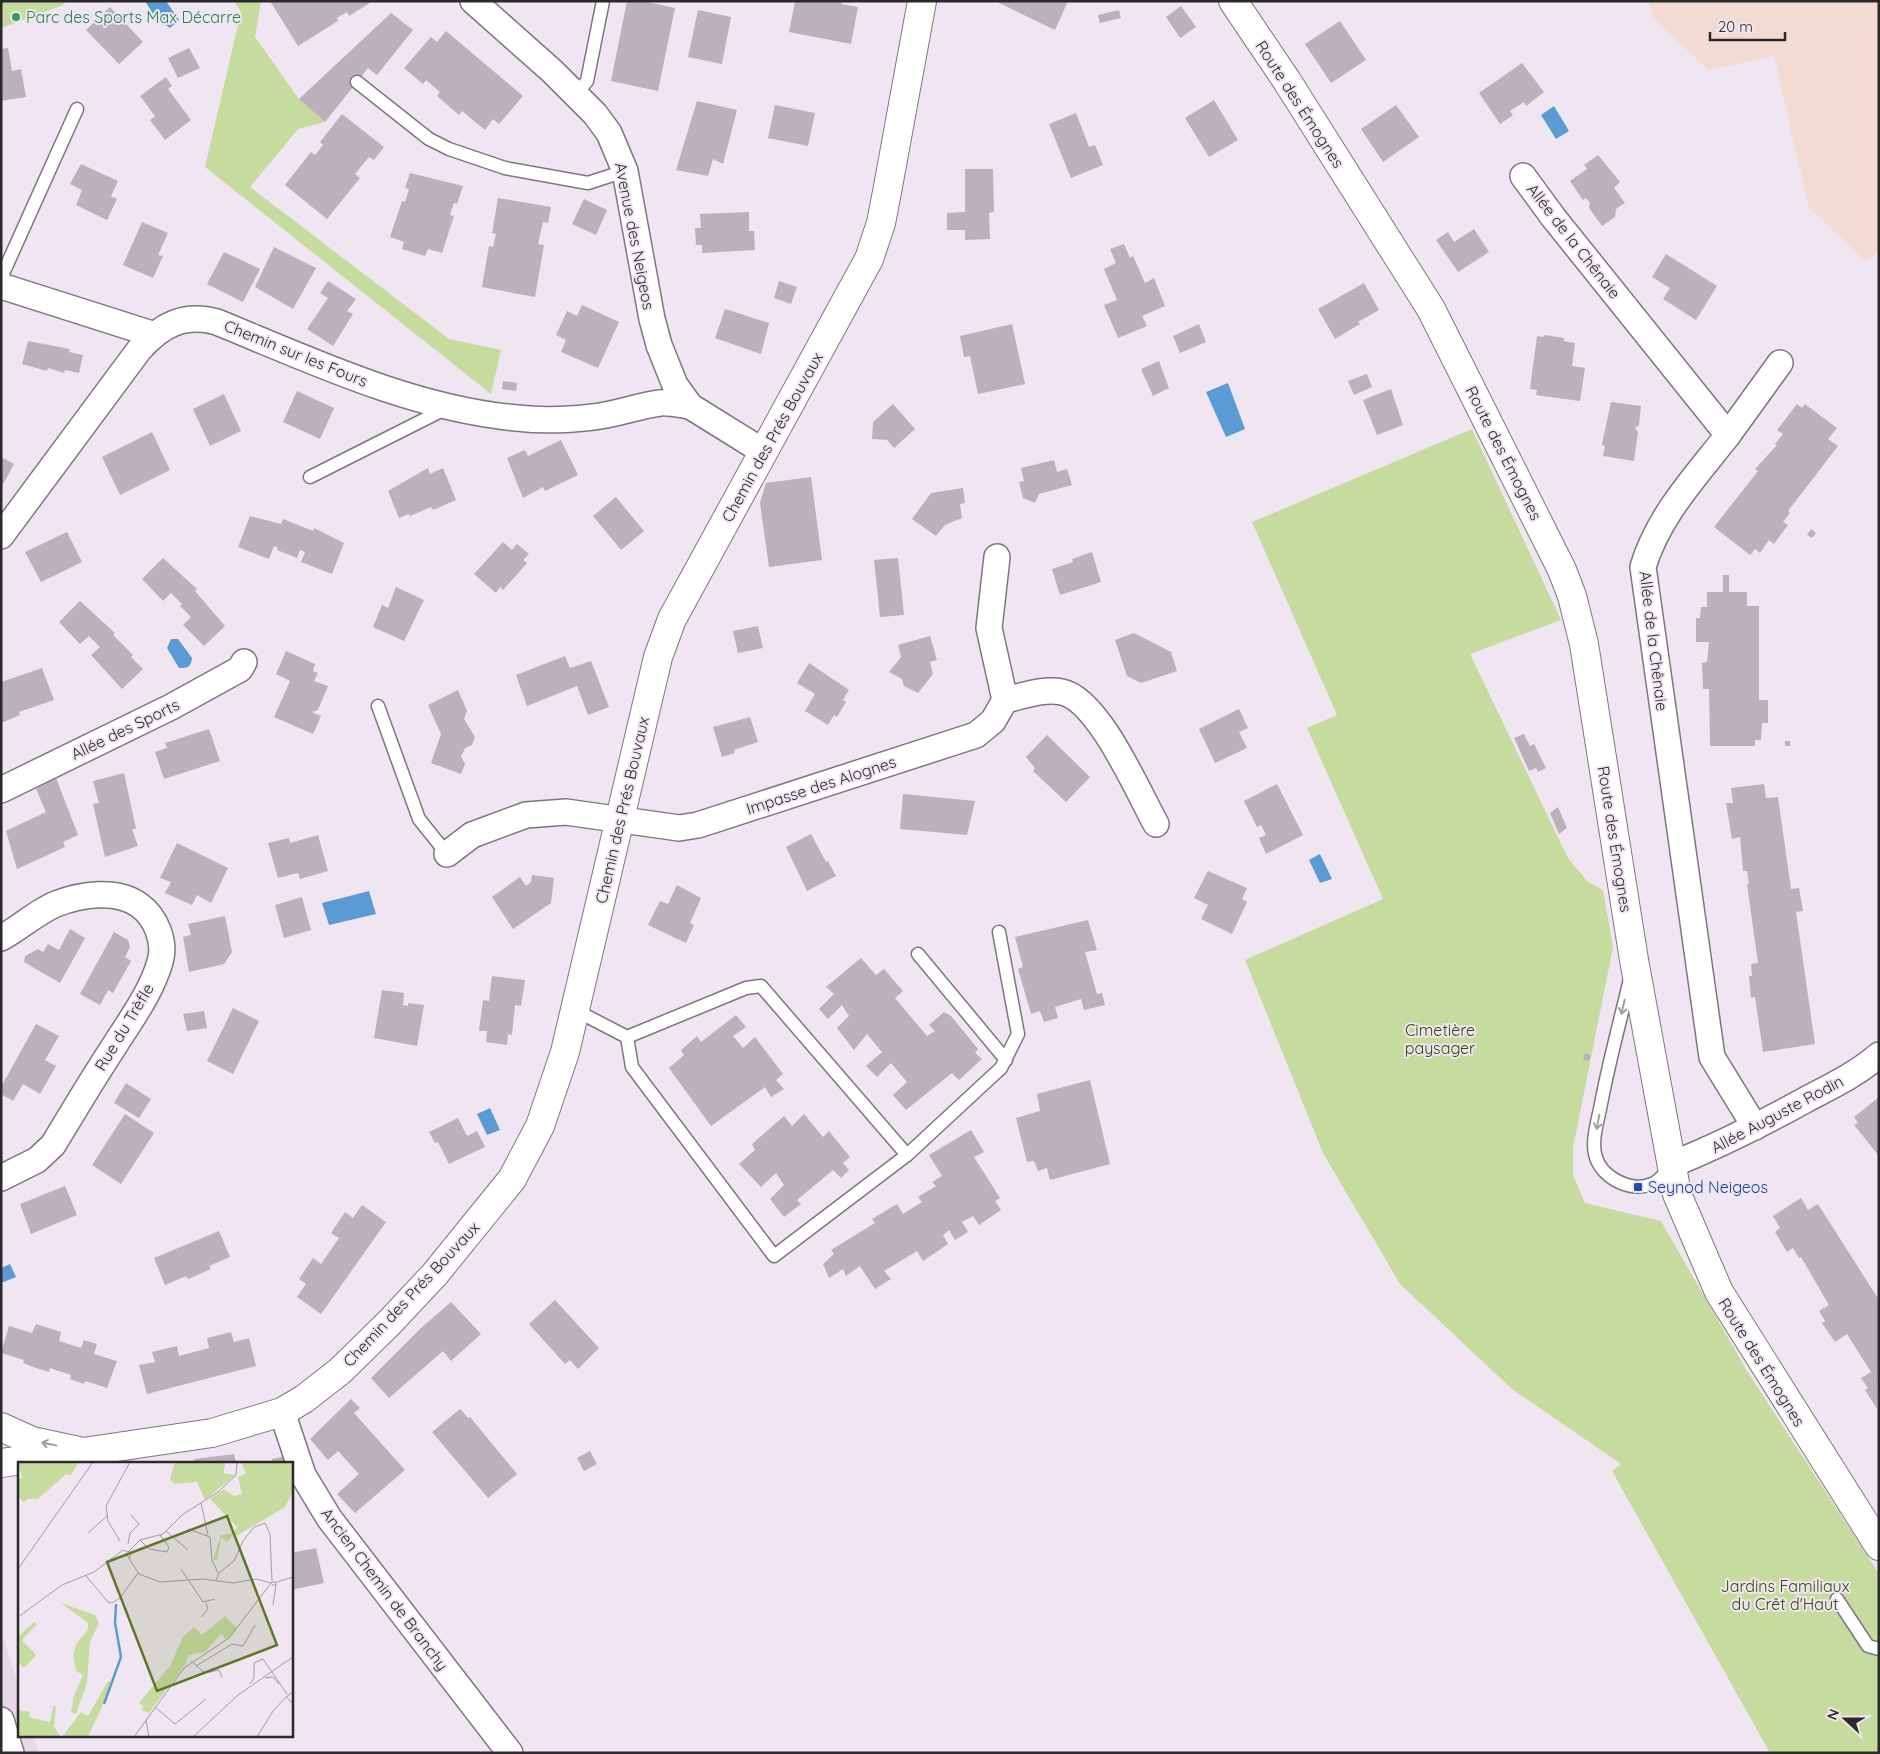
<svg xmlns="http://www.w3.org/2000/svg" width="1880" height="1754" font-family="Quicksand,sans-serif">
<rect width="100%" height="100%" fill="#efe6f1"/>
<path fill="#f3dad3" d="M1649,1H1879V251L1866,261L1809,208L1774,56L1708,70L1653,17Z"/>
<path fill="#e6d8e8" d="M1,1630L19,1688V1735H33L38,1753H1Z"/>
<g fill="#c6dc9f">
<path d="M1,1H68L61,6L1,28Z"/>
<path d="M234,1H261L255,37L299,99L325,122L298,129L250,187L449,339L501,350L491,394L205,167L241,12Z"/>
<path d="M1472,429L1561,620L1470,654L1568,858L1588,882L1603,890L1613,947L1573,1148V1175L1585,1203L1661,1221L1747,1371L1879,1574V1753H1770L1612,1471L1621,1464L1512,1389L1400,1284L1323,1153L1245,960L1383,899L1307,728L1337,715L1252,522Z"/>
</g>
<g fill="#5b9bd3">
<path d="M145,1H166L179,20L170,28L155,17Z"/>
<path d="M1554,106L1569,131L1556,139L1541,115Z"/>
<path d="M1228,383L1245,429L1226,437L1206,392Z"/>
<path d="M171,639H178L192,658C191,667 188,668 179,668L167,648Z"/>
<path d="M1320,854L1332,879L1320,883L1309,860Z"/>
<path d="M369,891L376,914L329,925L322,903Z"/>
<path d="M490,1108L500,1130L487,1135L477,1114Z"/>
<path d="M10,1264L16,1277L1,1283V1268Z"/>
</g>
<g fill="#bbb1bb">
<path d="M270,1H373L349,16L347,12L337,18L338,21L298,46Z"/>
<path d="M627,1H643L675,8L658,91L611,81Z"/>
<path d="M795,1H841V4L858,7L851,44L789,32Z"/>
<path d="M995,1H1068L1055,30Z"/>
<path d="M1181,6L1196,27L1180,38L1166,17Z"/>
<path d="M110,7L143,42L119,64L86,30Z"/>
<path d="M698,10L731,17L722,64L688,57Z"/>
<path d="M1119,10L1121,18L1100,23L1098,15Z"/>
<path d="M391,13L413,30L377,75L368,68L325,122L299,99Z"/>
<path d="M1340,21L1366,60L1331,83L1305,44Z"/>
<path d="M446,31L523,96L499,124L493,119L485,130L462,111L459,115L437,96L440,92L426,80L423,84L404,68L431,37L437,42Z"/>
<path d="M8,48L12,71L21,69L26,97L1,101V49Z"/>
<path d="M189,48L200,68L178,78L168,58Z"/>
<path d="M1522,63L1544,92L1526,106L1524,102L1510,111L1513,115L1500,124L1479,93Z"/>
<path d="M166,77L172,86L168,89L191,120L165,140L150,120L155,116L140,96Z"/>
<path d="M1214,100L1238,140L1209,157L1185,118Z"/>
<path d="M697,101L737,110L723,164L713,159L708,176L676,170Z"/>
<path d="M775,105L815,113L808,146L768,138Z"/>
<path d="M1396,105L1419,137L1383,162L1361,129Z"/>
<path d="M1076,113L1089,147L1095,145L1103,165L1071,178L1049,124Z"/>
<path d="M342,114L384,147L374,160L369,157L355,174L360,178L327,219L285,185L311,152L315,155L323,145L320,142Z"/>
<path d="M1598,155L1620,182L1614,188L1625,203L1616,209L1615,217L1602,226L1589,208L1590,203L1586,198L1583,200L1570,181L1587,169L1584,165Z"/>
<path d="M81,164L118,181L111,196L117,199L107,220L76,205L82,190L70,184Z"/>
<path d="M965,169H993L994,212L989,213L990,239L965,240V230H947V213L965,212Z"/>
<path d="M410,173L463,186L457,204L454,203L450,215L454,216L442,253L428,249L425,256L402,249L404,242L390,237L402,201L405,202L409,189L405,188Z"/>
<path d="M498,198L551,207L548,223L543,222L538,244L544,245L535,297L482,287L489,246L493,247L496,234L492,233Z"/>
<path d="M584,199L607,210L596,235L572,224Z"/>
<path d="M749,212V231H754L755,250L702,253V245H696L695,228H701L700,214Z"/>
<path d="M142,222L168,233L158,255L163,256L153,278L123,265Z"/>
<path d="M1474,229L1489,252L1458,272L1436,240L1448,232L1454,242Z"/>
<path d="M1124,244L1130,258L1133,256L1145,283L1154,278L1165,306L1142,316L1147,326L1118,338L1104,305L1117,300L1104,269L1116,263L1110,249Z"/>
<path d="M274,247L316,268L293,309L255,287Z"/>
<path d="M224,252L260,269L243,302L207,284Z"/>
<path d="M1666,254L1717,286L1696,320L1663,299L1670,288L1652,277Z"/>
<path d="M328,281L356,299L347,311L353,314L333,346L307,329L328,298L320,293Z"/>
<path d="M779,281L797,287L791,304L774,298Z"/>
<path d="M1364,283L1379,310L1358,322L1360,324L1335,339L1318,309Z"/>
<path d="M582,305L619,322L598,368L561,352L566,340L556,335L567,311L577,316Z"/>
<path d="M725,309L769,323L761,354L715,338Z"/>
<path d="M1012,324L1025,384L978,394L970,356L964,357L960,336Z"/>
<path d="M1199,324L1206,342L1180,353L1173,336Z"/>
<path d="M1545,335L1564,338V341L1575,343L1572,366L1585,368L1580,401L1536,395L1537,390L1530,389L1537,336L1543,337Z"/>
<path d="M28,341L70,349L69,352L83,355L79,373L65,370L64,373L48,368L47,371L22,364Z"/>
<path d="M1159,361L1169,388L1153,396L1141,369Z"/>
<path d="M1367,374L1372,387L1354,395L1348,381Z"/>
<path d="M503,381L517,383L516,391L502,389Z"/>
<path d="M1391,389L1403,425L1377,435L1363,400Z"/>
<path d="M297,391L334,408L320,439L283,422Z"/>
<path d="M224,394L241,431L210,446L193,409Z"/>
<path d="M1611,402L1641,406L1639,425L1635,428L1638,432L1634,461L1603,456L1605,447L1602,444Z"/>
<path d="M893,404L915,429L894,448L887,440L872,439L873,422Z"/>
<path d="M1797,404L1802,408L1805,404L1837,428L1828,439L1838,446L1788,511L1790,513L1783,522L1788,525L1774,544L1769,540L1760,553L1755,549L1750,555L1714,527L1758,471L1755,469L1777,445L1775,444L1783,434L1777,430Z"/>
<path d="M152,432L170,470L120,495L102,457Z"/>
<path d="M561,440L578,475L545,491L543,487L523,498L507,458L525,450L528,456Z"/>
<path d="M1,457L14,464L1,488Z"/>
<path d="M1054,460L1057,472L1067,469L1072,485L1039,494L1035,503L1023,498L1019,482L1024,481L1021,468Z"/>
<path d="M428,468L430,474L443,468L456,500L433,510L431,507L410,516L409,514L399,518L388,491Z"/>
<path d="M811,477L822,560L769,567L760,503L766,483Z"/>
<path d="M963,488L965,503L960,504L962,518L945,525L936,536L912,519L931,493Z"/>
<path d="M616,497L644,531L621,550L593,516Z"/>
<path d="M250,516L281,524L283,519L313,531L314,528L344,543L332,574L301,562L305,552L300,550L297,558L277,550L278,548L274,546L269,559L238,547Z"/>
<path d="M1811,529L1816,533L1812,538L1807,535Z"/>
<path d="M67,532L82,562L41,582L25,552Z"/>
<path d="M503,542L512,550L517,544L529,554L523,560L527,563L503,590L500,587L496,593L474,574Z"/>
<path d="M1092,552L1101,582L1060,595L1052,569L1073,562L1072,559Z"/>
<path d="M163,558L197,589L195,591L225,626L204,646L183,625L191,617L180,606L182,604L171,593L163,601L142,579Z"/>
<path d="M898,558L904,615L880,617L874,560Z"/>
<path d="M1723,575H1729V592H1747V606H1759V700H1768V723H1762L1761,740H1755V746H1710L1709,689H1703L1702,663L1707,662L1709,642H1696V618H1700L1701,607H1707V592H1723Z"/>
<path d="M396,587L424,600L404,641L373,627L382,605L388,608Z"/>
<path d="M80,601L115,633L113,635L133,655L131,657L143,669L122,689L91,655L100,647L89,636L80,644L59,622Z"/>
<path d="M758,626L763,648L738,653L733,631Z"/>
<path d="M1134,633L1171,652L1177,671L1141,683L1127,676L1115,640Z"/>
<path d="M930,636L937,660L930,662L933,674L918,693L904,686L902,679L889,672L901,657L898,645Z"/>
<path d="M286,651L315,664L313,671L318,673L314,681L328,686L318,710L312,712L321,716L313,734L274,717L290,681L276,674Z"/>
<path d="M565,656L570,668L591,661L609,707L588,715L577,686L527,706L516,675Z"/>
<path d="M809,663L849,690L843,700L846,702L837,717L834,715L828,725L805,711L815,694L797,683Z"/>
<path d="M42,668L54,700L19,712L20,715L1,723V682Z"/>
<path d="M458,690L467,711L464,719L475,737L472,745L465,748L461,757L465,764L461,774L431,763L441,734L428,705Z"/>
<path d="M1239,709L1248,728L1239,732L1247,748L1215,763L1199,729Z"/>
<path d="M750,717L758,742L734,750L735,753L722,757L713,727Z"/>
<path d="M209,729L220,761L164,779L155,752L167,748L165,743Z"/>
<path d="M1524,734L1530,746L1534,744L1546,768L1538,772L1536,768L1529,771L1514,738Z"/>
<path d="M1047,735L1090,777L1066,802L1033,771L1035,768L1026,757Z"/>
<rect x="1785" y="741" width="5" height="5"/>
<path d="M124,773L136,829H132L138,846L105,857L93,804L99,803L93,781Z"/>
<path d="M56,778L78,835L63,842L65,847L17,869L6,831L46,812L36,789Z"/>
<path d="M1277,784L1303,835L1266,854L1259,838L1266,835L1261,825L1257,827L1244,801Z"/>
<path d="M1764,784L1766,798L1778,797L1791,889L1799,888L1803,911L1796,912L1815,1044L1763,1052L1755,997L1751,998L1749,976H1752L1751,964L1758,963L1747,884H1749L1747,871H1743L1740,837L1732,839L1726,803H1733L1731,788Z"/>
<path d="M903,794L975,801L967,835L900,829Z"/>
<path d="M1558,807L1567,828L1559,834L1550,813Z"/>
<path d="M811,834L826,862L828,861L836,876L807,891L786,847Z"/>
<path d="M318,835L328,871L300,879L298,873L278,878L268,843L289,838L290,843Z"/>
<path d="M177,843L228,868L211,903L197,895L192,905L165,893L171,882L160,878Z"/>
<path d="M1208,871L1247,888L1242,899L1247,902L1232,934L1201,919L1208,905L1194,898Z"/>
<path d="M532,875L554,878L551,903L513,929L492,897L520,877L526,886L531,882Z"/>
<path d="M677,885L701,898L690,923L694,925L686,943L648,925L660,901L668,904Z"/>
<path d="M302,897L311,930L284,938L275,905Z"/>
<path d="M225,916L232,952L224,964L189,972L183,937L191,935L188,924Z"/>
<path d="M1088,920L1097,950L1085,952L1097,994L1102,993L1105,1005L1084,1010L1081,999L1055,1007L1058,1018L1044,1022L1040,1011L1031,1014L1018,969L1023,967L1015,937Z"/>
<path d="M70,929L85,938L60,983L24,962L25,956L38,949L43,952L48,944L59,950Z"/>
<path d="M114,932L128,940L130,947L125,957L131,961L113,993L108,990L100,1005L80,994Z"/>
<path d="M861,958L876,975L884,969L903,991L895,998L927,1036L935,1031L929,1025L944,1012L951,1016L978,1049L975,1053L982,1059L959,1080L952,1073L906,1110L893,1095L907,1082L891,1063L877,1077L866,1066L882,1052L867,1034L854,1050L837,1028L849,1016L842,1005L828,1019L819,1009L834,994L826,987Z"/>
<path d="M492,976L525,980L521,1006L515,1005L512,1035L508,1034L507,1045L486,1042L487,1031H479L483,1000L489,1001Z"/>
<path d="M382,990L404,993L403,1005L408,1006V1003L424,1005L417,1046L374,1038Z"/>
<path d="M233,1008L259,1021L233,1074L207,1061Z"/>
<path d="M204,1011L207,1028L187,1031L183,1014Z"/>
<path d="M736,1015L746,1027L733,1036L743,1048L755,1037L783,1074L776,1080L784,1089L771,1097L765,1087L711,1126L669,1068L684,1055L681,1050L697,1036L701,1042Z"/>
<path d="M36,1024L59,1036L45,1060L56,1066L40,1094L23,1084L13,1101L1,1094V1087Z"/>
<path d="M1585,1053L1591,1055L1589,1061L1583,1060Z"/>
<path d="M1090,1080L1110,1164L1050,1180L1047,1168L1038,1171L1034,1161L1027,1162L1016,1118L1040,1111L1037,1094Z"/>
<path d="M126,1083L151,1099L139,1118L114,1103Z"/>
<path d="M1879,1097V1156L1854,1125L1858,1123L1854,1117Z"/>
<path d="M125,1114L154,1133L121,1184L92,1165Z"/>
<path d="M804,1114L823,1137L829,1131L850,1157L843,1163L849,1170L841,1178L833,1170L797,1200L801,1204L784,1217L770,1199L784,1185L776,1173L761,1187L739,1164L755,1150L752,1144L784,1116L792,1126Z"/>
<path d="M458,1118L467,1136L477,1131L485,1147L449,1164L438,1142L435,1143L429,1132Z"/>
<path d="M971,1130L984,1152L974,1157L1000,1198L995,1201L1001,1210L979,1225L973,1216L962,1222L968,1232L955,1240L949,1230L943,1235L948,1244L923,1261L917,1251L884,1271L891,1279L875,1289L860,1266L846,1276L843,1269L829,1278L823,1264L834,1254L831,1250L875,1223L872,1219L897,1204L903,1214L922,1202L918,1197L936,1186L932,1182L942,1176L929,1155Z"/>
<path d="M65,1186L77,1215L31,1234L20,1204Z"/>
<path d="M1801,1198L1808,1210L1818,1204L1879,1300L1877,1409L1865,1390L1868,1388L1861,1378L1871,1372L1847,1334L1835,1342L1822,1323L1825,1321L1819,1311L1829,1305L1801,1257L1799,1258L1793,1248L1787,1252L1775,1232L1780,1228L1773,1216Z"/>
<path d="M362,1205L386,1222L321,1314L297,1297L306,1284L299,1279L313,1258L321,1264L339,1238L331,1233L345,1212L353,1218Z"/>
<path d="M219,1231L230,1257L209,1266L211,1269L188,1279L186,1276L165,1285L154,1258Z"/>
<path d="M555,1300L599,1348L578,1369L570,1360L565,1364L529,1324Z"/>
<path d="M451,1302L481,1334L451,1361L443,1351L389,1398L371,1378L421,1328Z"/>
<path d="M36,1324L61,1332L59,1341L81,1348L84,1340L97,1344L94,1354L117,1361L107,1388L85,1381L84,1384L70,1379L71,1375L50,1368L49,1372L36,1368L23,1363L24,1360L1,1353L9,1326L32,1333Z"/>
<path d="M231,1332L234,1342L249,1338L256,1366L147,1394L139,1365L155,1362L152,1352L177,1346L179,1356L209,1348L207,1338Z"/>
<path d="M351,1399L360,1408L354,1413L405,1470L355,1513L337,1494L359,1474L338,1451L328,1460L310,1439Z"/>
<path d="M460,1409L468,1418L470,1417L517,1474L488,1498L432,1432Z"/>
<path d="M590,1451L597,1464L584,1471L577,1458Z"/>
<path d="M234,1454L236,1463H195L194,1459Z"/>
<path d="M286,1456L287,1463H272V1459Z"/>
<path d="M316,1548L324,1583L291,1590V1553Z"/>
</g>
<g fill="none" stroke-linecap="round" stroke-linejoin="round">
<defs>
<g id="service">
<path d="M357,82L429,139L449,149L505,168L588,183L625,171"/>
<path d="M576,94L587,81L603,1"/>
<path d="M1,278L77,109"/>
<path d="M310,477L447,408"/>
<path d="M378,706L419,819L447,854"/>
<path d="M918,954L1006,1060"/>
<path d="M1630,979C1620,1022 1608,1065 1600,1109C1597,1123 1592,1140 1595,1154C1600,1177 1630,1193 1652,1184C1660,1181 1666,1172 1670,1165"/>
<path d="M575,1010L627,1037L632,1067L774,1256L907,1155L761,986L746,988L627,1037"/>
<path d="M907,1155L1001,1068L1018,1034L999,932"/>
<path d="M1837,1599L1868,1646L1879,1649"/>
</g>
<g id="minor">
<path d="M473,1L552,71L595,114L609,133L625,171L652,319L659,345L675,385L690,406L764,452"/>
<path d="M1523,176L1553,217L1728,435C1696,476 1658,516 1643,567L1712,1057L1755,1127"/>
<path d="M1,286L152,334"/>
<path d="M1728,435L1780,363"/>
<path d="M1,536L139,350C161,325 184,313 217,322C312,361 414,409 517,418C542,421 568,420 593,417C615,415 637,406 660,403C670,402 681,405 690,406"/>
<path d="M1005,700C1023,696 1043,688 1062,692C1099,700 1138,792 1156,824"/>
<path d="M1,790L171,707L240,669L244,662"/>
<path d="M447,854L472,835L526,815L566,812L679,828L698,825L976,735L993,721L1005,700L989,628L997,557"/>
<path d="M1,938C20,928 38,911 56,904C81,894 117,889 139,905C156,917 166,942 160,962C151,993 130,1021 113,1048C92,1080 73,1112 53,1145L37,1160L1,1178"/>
<path d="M1671,1165C1718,1146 1762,1124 1807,1099C1832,1086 1857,1074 1879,1055"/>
<path d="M282,1412L303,1475L329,1518L510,1753"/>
<path d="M1,1720L11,1753"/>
</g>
<g id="tertiary">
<path d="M1233,1L1287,81L1431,309L1562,570L1572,596L1584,644L1634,960L1677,1194L1719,1292L1879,1546"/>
<path d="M1,1427L32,1441L83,1452L1,1463"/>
<path d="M83,1452L212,1433L282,1412L304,1399L340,1371L390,1322L435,1274L512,1179L540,1126L565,1052L658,657L672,619L869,259L881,223L887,192L922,1"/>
</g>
</defs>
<use href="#service" stroke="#7e767f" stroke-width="15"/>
<use href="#minor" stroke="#7e767f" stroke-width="28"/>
<use href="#tertiary" stroke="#7e767f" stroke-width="30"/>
<use href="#service" stroke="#fff" stroke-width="12"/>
<use href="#minor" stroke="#fff" stroke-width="25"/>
<use href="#tertiary" stroke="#fff" stroke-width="28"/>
</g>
<defs><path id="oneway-shaft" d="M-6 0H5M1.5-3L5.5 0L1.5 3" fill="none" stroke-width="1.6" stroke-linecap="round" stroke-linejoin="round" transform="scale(1.25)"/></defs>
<g stroke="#a09fa0">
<use href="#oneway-shaft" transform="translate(1623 1007) rotate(103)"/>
<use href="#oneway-shaft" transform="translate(1598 1122) rotate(101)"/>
<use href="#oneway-shaft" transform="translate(49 1444) rotate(-168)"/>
</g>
<circle fill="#2e9e5b" stroke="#efe6f1" stroke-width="2" cx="16" cy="17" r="5"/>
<rect fill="#1a4fb4" stroke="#efe6f1" stroke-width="2" x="1633" y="1182" width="10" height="10" rx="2.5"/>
<g text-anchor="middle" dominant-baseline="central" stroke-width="4" stroke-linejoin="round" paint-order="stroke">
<g font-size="16" fill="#27864d" stroke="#efe6f1" text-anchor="start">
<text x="26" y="17">Parc des Sports Max Décarre</text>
</g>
<g font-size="16" fill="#2c292d" stroke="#efe6f1">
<text transform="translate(1300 104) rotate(57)">Route des Émognes</text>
<text transform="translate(635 236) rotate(79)">Avenue des Neigeos</text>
<text transform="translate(1574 241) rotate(52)">Allée de la Chênaie</text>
<text transform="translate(296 353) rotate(22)">Chemin sur les Fours</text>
<text transform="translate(772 437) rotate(-61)">Chemin des Prés Bouvaux</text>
<text transform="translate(1504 453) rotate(63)">Route des Émognes</text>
<text transform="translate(1654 641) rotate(83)">Allée de la Chênaie</text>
<text transform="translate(125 729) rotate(-26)">Allée des Sports</text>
<text transform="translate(821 785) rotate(-18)">Impasse des Alognes</text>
<text transform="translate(622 810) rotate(-77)">Chemin des Prés Bouvaux</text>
<text transform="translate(1615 839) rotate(81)">Route des Émognes</text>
<text transform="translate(124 1027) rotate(-59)">Rue du Trèfle</text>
<text transform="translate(1777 1114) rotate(-28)">Allée Auguste Rodin</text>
<text transform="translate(411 1294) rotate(-47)">Chemin des Prés Bouvaux</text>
<text transform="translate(1762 1362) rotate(58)">Route des Émognes</text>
<text transform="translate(385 1589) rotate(53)">Ancien Chemin de Branchy</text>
</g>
<g font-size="16" fill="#35450c" stroke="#efe6f1">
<text x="1440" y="1030">Cimetière<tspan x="1440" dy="18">paysager</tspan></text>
<text x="1785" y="1586">Jardins Familiaux<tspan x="1785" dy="18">du Crêt d'Haut</tspan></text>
</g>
<g font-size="16" fill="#164399" stroke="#efe6f1" text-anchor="start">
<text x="1648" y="1187">Seynod Neigeos</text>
</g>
</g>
<g transform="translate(18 1462)">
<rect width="275" height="275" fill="#efe6f1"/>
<path d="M0,0H61L52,14L48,12L20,37H9L6,40L0,35V18L4,15ZM157,0H208L205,11L217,13L187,38L179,20L156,22L152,16ZM223,0H275V29L267,45L220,73H214L210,80L203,76L199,98H195L203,73L215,71L219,65L192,37L206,27L216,34L224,32L220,15L228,11ZM43,141L77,153L81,161L72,180L69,221L58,252L53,250L56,234L65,213L58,209L55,192L59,181L70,168V161ZM207,154L219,166L208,178L203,172L187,190L170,193L169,200L131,251L123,248L126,245L121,241L152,204L165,175L176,165L184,173ZM16,160L19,162L4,178L18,193L6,206L0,201V175ZM90,219L95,221L70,275H44L63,250L70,254ZM35,244H38L36,265L43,275H0V248L12,250L11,255L32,260Z" fill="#c6dc9f"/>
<path fill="none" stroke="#5b9bd3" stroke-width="2.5" d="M86,242L103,195L97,161L98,142"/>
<path fill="none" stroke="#a19aa3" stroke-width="1" d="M183,41L190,73M170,67L192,75L194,98L200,111M148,69L170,88M70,71L89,54M122,78L131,87L149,90L151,85L142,73M102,79L90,59L88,44L112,0M110,82L112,71L121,62L113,53M105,88L110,90L122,78L145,72L164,53L200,30L218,13L219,0M108,91L112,98V89M112,98L121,112L142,120L185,117L215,121L238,117L253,121M0,107L75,0M163,107L185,140L197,137M68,114L90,140L94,141L102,136L120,111M198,118L201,111L216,99L225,79L236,65L247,61L252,72L254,119M259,120L275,115M255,143L258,123M0,155L44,123L76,110L105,88M183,155L190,147L188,141M173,199L187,211L201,208L204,215M178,204L214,182L225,184L237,163M247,216L255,215L261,222M232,222L236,216V201L245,197L269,232M275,230L268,235L275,242M137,245L157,262L188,237M128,258L131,275M116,275L166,206L211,176L254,120H258V123H254M175,275L220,233L275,195M239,275L255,249L268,235"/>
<path fill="#5e772a" fill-opacity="0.15" stroke="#5e772a" stroke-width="2.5" d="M209,54L259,183L139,229L89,100Z"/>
<rect width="275" height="275" fill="none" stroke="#2c292d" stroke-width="2.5"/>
</g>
<rect width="1880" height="1754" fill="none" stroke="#2c292d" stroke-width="5"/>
<g transform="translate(1845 1719) rotate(291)" stroke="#efe6f1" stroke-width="4" paint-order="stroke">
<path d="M0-4L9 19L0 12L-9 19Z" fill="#2c292d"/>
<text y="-8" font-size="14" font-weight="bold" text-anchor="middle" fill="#2c292d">N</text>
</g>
<path d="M1710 32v8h75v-8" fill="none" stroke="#2c292d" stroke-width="2.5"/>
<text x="1718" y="32" font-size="15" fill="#2c292d" stroke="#efe6f1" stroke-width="4" paint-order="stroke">20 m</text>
</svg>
